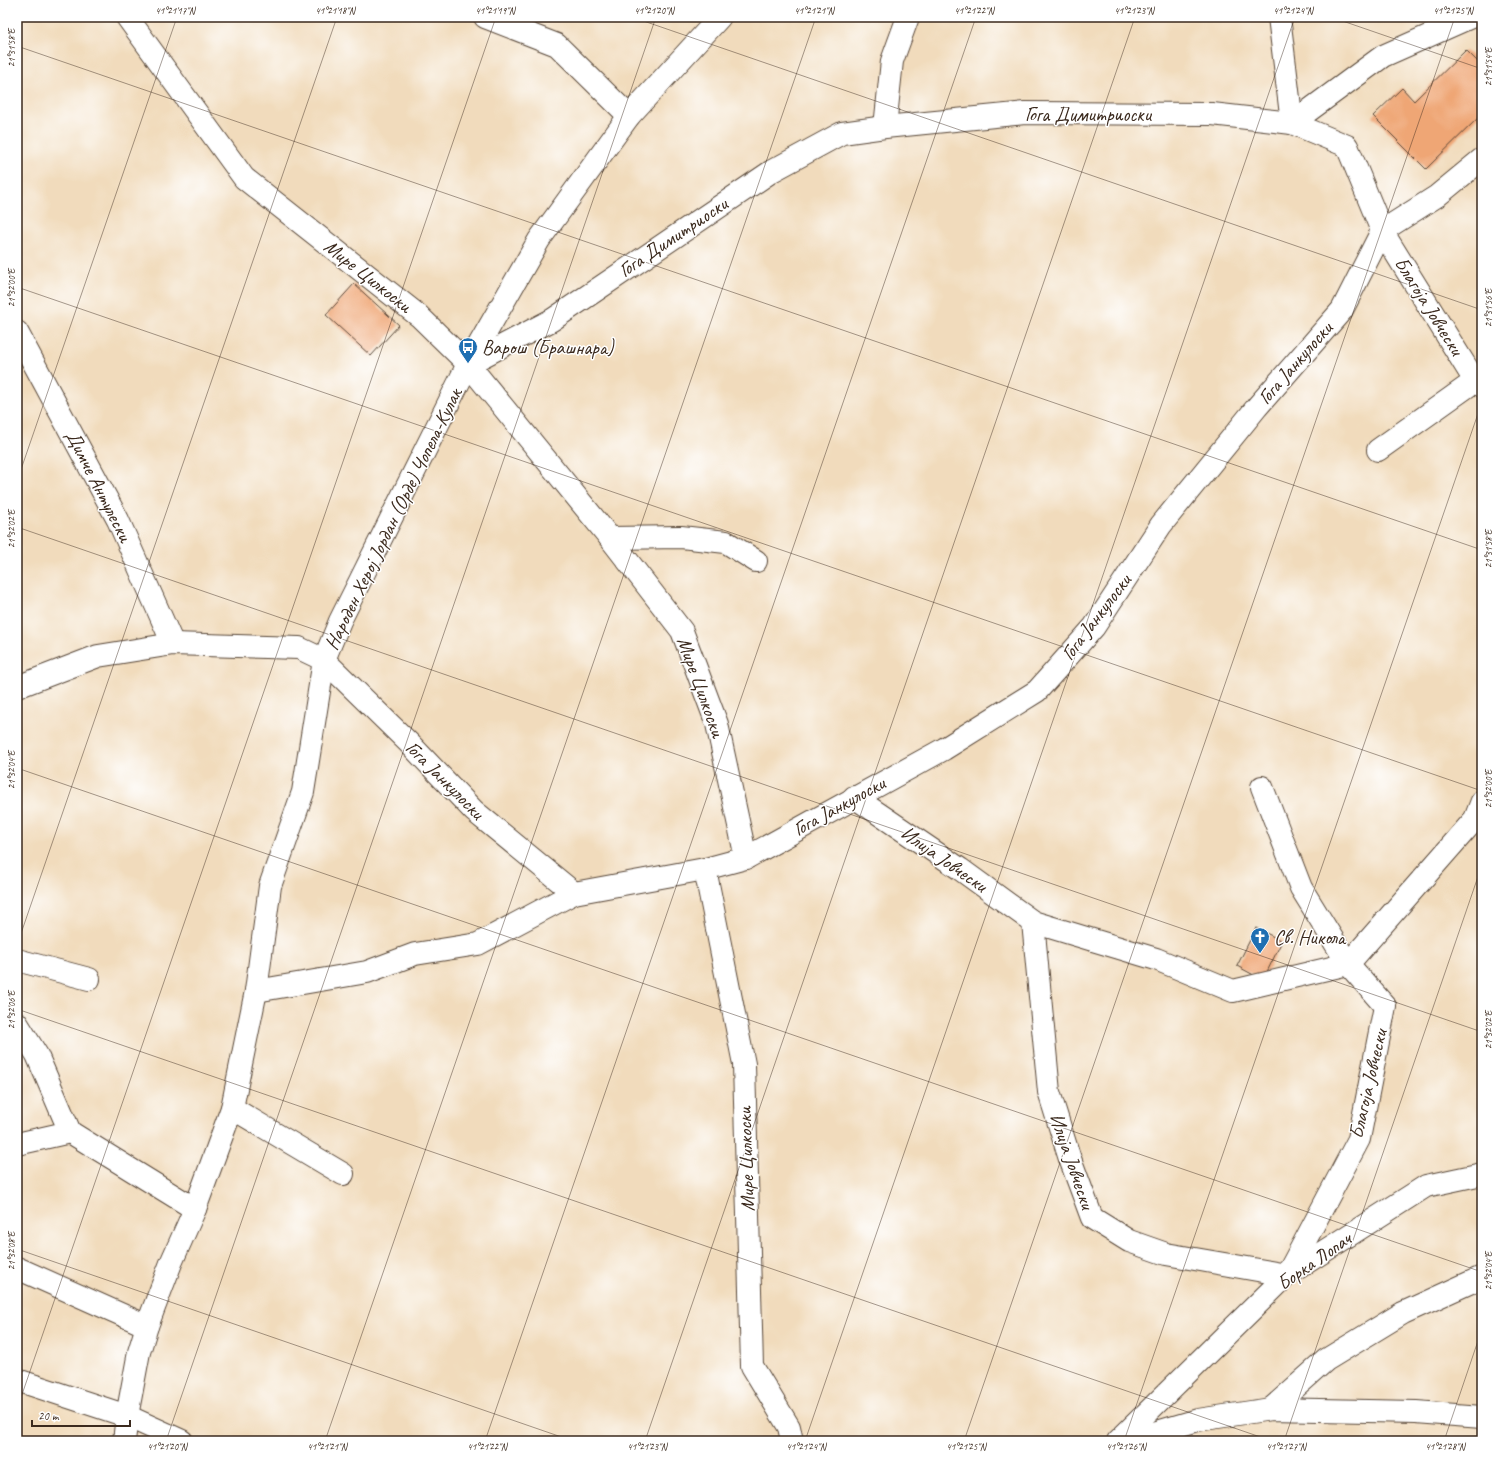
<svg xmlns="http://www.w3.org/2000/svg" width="1499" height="1458" font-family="Caveat,sans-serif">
<rect width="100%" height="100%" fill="#fff"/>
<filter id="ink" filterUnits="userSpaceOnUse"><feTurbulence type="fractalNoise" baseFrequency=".025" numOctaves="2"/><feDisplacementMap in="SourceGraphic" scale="8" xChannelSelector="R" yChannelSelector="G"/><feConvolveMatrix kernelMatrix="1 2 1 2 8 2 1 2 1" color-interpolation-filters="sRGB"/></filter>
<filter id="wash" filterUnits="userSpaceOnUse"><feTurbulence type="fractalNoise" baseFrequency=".012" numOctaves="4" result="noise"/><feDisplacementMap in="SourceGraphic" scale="16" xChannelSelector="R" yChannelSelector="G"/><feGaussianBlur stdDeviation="0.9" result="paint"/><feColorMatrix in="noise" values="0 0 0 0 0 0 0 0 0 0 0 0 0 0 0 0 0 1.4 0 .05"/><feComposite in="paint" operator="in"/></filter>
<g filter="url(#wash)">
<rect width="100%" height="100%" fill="#f1dbbc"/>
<g id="blocks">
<g fill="#efa675">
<path d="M1466,50L1482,66V114L1426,169L1373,116L1402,88L1414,101Z"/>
<path d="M354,284L399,325L371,356L326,315Z"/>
<path d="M1256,928L1282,941L1263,980L1237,966Z"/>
</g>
</g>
</g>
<g filter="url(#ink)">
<use href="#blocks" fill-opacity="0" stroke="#564536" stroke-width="1"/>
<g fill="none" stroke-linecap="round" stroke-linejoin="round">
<defs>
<g id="minor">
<path d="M127,17L244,178L419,316L468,364L610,538L682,631L717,724L746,858"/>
<path d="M485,17L557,45L629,116"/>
<path d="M1279,17L1292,123L1383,56L1471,17"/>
<path d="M885,127L892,61L908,17"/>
<path d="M17,332L118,520L173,644"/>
<path d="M468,364L552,320L772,171L842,133L885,127L1025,113L1212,114L1292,123L1347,146L1382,231L1475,381L1482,386"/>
<path d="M1378,450L1475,381"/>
<path d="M610,538L681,537L726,542L756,561"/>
<path d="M17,687L98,656L173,644L299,648L324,660L409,743L474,811L574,893"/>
<path d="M854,797L960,869L1033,922L1049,1092L1069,1156L1092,1218L1129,1241L1166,1254L1287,1275L1359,1139L1385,1006L1348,964L1301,888L1262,787"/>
<path d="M705,869L744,1064L752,1366L789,1427L792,1441"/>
<path d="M1033,922L1156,959L1233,991L1348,964L1475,819L1482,801"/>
<path d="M17,960L89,979"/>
<path d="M256,991L367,972L415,954L478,944L574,893L705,869L746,858L944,749L1037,691L1094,627L1161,525L1257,407L1342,310L1382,231L1437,196L1482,159"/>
<path d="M17,1023L37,1055L70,1132L195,1209"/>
<path d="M232,1108L343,1174"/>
<path d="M17,1144L70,1132"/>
<path d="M17,1268L147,1326"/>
<path d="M17,1380L127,1416L182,1441"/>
<path d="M1271,1409L1326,1360L1403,1313L1482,1277"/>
<path d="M124,1441L127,1416L139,1352L147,1326L171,1263L195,1209L232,1108L256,991L270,886L303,792L324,660L340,621L468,364L539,240L629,116L720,17"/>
<path d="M1118,1441L1287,1275L1426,1186L1482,1174"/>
<path d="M1143,1441L1147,1435L1198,1420L1271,1409L1416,1412L1482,1417"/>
</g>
</defs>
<use href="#minor" stroke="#564536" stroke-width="24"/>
<use href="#minor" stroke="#fff" stroke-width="22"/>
</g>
</g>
<path fill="none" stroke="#3b2a1e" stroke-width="1" stroke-opacity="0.45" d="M632,17L1482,310M1331,17L1482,69M17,46L1482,550M17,287L1482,791M17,481L177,17M17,527L1482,1032M17,768L1482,1272M17,945L337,17M17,1009L1272,1441M17,1249L573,1441M17,1409L496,17M166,1441L656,17M325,1441L816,17M485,1441L976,17M645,1441L1135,17M805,1441L1295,17M964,1441L1455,17M1124,1441L1482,402M1284,1441L1482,865M1444,1441L1482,1329"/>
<defs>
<symbol id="bus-pin" viewBox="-11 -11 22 30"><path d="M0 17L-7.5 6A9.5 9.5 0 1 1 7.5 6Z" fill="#1f6fb2" stroke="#fff"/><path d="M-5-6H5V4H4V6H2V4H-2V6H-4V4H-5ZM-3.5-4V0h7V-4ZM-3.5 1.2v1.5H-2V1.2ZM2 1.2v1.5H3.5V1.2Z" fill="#fff"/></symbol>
<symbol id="church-pin" viewBox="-11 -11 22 30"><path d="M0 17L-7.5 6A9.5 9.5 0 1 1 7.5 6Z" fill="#1f6fb2" stroke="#fff"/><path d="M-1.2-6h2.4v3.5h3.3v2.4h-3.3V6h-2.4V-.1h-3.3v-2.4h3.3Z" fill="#fff"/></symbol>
</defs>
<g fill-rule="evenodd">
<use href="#bus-pin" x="457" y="336" width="22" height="30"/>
<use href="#church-pin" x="1249" y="926" width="22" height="30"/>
</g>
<g text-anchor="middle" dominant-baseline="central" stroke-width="3" stroke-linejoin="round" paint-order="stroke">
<g font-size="20" fill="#3b2a1e" stroke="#fff">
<text x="1088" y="114">Гога Димитриоски</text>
<text transform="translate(673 237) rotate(-34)">Гога Димитриоски</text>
<text transform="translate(368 276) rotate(38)">Мире Цилкоски</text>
<text transform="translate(1429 306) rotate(58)">Благоја Јовчески</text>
<text transform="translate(1295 363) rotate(-49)">Гога Јанкулоски</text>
<text transform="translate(99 486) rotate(63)">Димче Антулески</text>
<text transform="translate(393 519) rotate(-64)">Народен Херој Јордан (Орде) Чопела-Кулак</text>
<text transform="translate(1096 617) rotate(-53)">Гога Јанкулоски</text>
<text transform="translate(701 687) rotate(70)">Мире Цилкоски</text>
<text transform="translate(445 780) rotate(45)">Гога Јанкулоски</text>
<text transform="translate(839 806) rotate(-29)">Гога Јанкулоски</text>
<text transform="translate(944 859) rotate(35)">Илија Јовчески</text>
<text transform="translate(1368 1084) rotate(-77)">Благоја Јовчески</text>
<text transform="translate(746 1159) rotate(-92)">Мире Цилкоски</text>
<text transform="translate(1072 1161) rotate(71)">Илија Јовчески</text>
<text transform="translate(1314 1261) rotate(-35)">Борка Лопач</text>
</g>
<g font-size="20" fill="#3b2a1e" stroke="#fff" text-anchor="start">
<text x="482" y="347">Варош (Брашнара)</text>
<text x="1274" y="937">Св. Никола</text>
</g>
</g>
<rect width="1499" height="1458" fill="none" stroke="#fff" stroke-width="44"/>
<path d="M32 1420v6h98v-6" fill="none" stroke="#3b2a1e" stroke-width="2"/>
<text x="38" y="1420" font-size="12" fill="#3b2a1e" stroke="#ffffff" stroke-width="3" paint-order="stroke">20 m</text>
<rect x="22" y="22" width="1455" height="1414" fill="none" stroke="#3b2a1e" stroke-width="1.5"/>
<g font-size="10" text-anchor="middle" fill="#3b2a1e">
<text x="175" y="14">41°21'17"N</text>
<text x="335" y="14">41°21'18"N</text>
<text x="495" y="14">41°21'19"N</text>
<text x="654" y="14">41°21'20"N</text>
<text x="814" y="14">41°21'21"N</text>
<text x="974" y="14">41°21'22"N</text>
<text x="1134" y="14">41°21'23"N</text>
<text x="1293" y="14">41°21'24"N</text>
<text x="1453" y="14">41°21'25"N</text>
<text transform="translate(11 48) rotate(-90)" y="4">21°31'58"E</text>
<text transform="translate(1488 67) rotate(-90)" y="4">21°31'54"E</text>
<text transform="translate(11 288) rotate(-90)" y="4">21°32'00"E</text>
<text transform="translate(1488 308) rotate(-90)" y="4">21°31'56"E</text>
<text transform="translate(11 529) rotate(-90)" y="4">21°32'02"E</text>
<text transform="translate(1488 549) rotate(-90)" y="4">21°31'58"E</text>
<text transform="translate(11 770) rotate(-90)" y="4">21°32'04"E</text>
<text transform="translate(1488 789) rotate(-90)" y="4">21°32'00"E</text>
<text transform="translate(11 1010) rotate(-90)" y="4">21°32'06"E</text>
<text transform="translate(1488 1030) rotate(-90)" y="4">21°32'02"E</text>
<text transform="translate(11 1251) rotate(-90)" y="4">21°32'08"E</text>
<text transform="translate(1488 1271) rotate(-90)" y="4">21°32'04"E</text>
<text x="167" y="1450">41°21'20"N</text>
<text x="327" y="1450">41°21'21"N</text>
<text x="487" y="1450">41°21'22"N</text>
<text x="647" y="1450">41°21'23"N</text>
<text x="806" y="1450">41°21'24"N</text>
<text x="966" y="1450">41°21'25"N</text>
<text x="1126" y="1450">41°21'26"N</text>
<text x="1286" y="1450">41°21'27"N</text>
<text x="1445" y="1450">41°21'28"N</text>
</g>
</svg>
